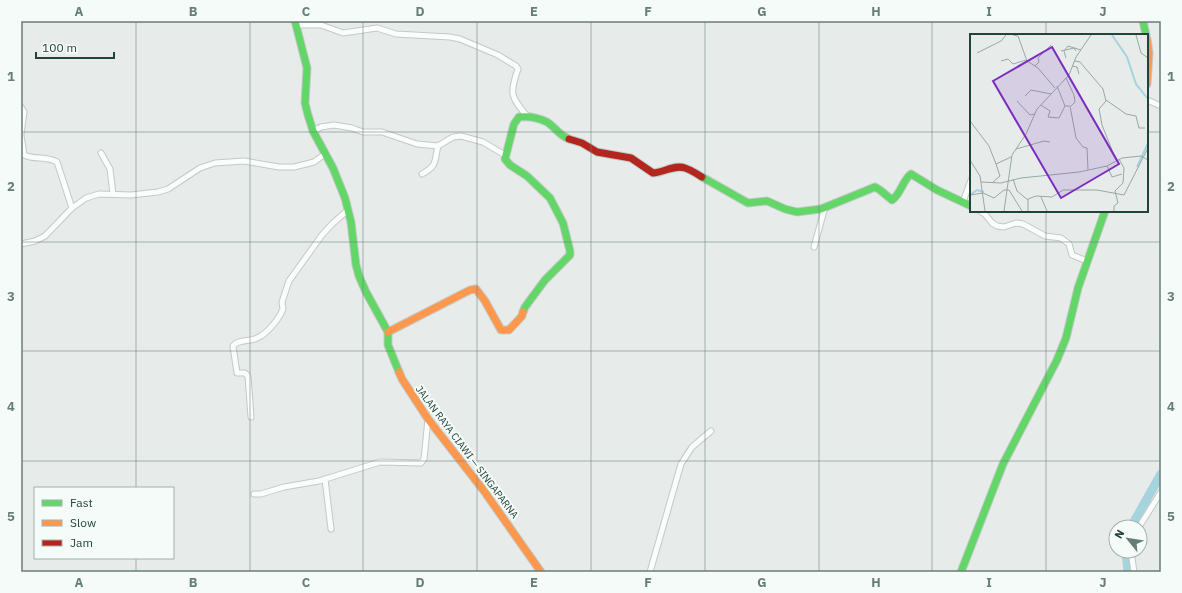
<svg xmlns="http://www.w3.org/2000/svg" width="1182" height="593" font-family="'IBM Plex Sans',sans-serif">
<rect width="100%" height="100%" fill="#e7ecea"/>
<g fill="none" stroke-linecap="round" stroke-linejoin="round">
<g stroke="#a5d4dd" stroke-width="9">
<path d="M1131,527L1161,474"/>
<path d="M1126,551L1128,572"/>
</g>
<defs>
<g id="street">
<path d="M296,25H321L343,33L377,28L396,34L450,37L460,39L498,55L516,66L518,69C509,94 511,97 527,116"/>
<path d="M1147,100L1161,106"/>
<path d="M21,107L24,112L21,134"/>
<path d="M313,131L321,127L334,125L352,128L363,132H382L417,144L438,146L453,137L461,136L483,142L505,155"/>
<path d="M21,136L24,155C34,160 47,156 57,162L72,208"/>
<path d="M101,153L110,169L113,194"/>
<path d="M422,174C438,165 434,162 438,146"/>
<path d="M963,202L971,180"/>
<path d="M980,211L985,214L992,223L997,226L1004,227L1016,223L1023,224L1045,236L1061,238L1069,244L1072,255L1087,261"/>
<path d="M21,244L35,241L45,236L72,208L86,198L99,194L131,195L158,192L168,189L200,168L215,163L244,161L279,167H294L314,162L325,154"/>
<path d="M814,247L825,207"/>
<path d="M251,417L248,376L245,373H237L233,346C238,339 250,342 257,338C267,334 279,319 283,309L282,302L289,281L322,235L332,224L348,210"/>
<path d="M325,479L331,529"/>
<path d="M254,494H261L284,487L319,481L380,462L421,463L424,459L428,419"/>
<path d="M1139,527L1161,492"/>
<path d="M1131,551L1134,572"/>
<path d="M650,572L681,464L692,447L711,431"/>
</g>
<g id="fast">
<path d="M295,21L307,68L305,103L308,115L313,131L333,168L345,198L351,222L356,265L359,276L366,292L388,332V345L399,372"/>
<path d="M1143,21L1146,35"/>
<path d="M702,177L748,203L767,201L785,209L797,212L821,209L875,187L880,190L892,200C901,194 902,181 911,174L937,190L971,206"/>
<path d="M523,312L525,307L545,280L570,255V251L563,223L550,198L527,176L510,165L505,159L514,124L519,117C528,116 539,118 547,122C555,127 560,136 569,139"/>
<path d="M961,572L1003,464L1057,360L1066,338L1078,288L1105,211"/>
</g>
<g id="slow">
<path d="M1147,39L1149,53L1147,84"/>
<path d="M388,332L470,290L476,289L485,301L501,330H509L522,316L523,312"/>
<path d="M399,372L402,379L428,419L484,491L541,572"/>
</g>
<path id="jam" d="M569,139L582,143L597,152L631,158L653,173C663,173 675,164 685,168C691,170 697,174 702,177"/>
</defs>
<use href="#street" stroke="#c4c9c7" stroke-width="7"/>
<use href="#fast" stroke="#c2cac7" stroke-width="9"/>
<use href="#slow" stroke="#c2cac7" stroke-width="9"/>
<use href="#jam" stroke="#c2cac7" stroke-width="9"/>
<use href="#street" stroke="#fbfcfc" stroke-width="5"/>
<use href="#fast" stroke="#63d668" stroke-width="7"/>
<use href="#slow" stroke="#ff974d" stroke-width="7"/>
<use href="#jam" stroke="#b3261e" stroke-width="7"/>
</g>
<path fill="none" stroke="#677e78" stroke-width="1" stroke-opacity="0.55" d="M136,21V488M250,21V572M363,21V572M477,21V572M591,21V572M705,21V572M819,21V572M932,21V572M1046,21V35M21,132H971M1147,132H1161M1046,211V572M21,242H1161M21,351H1161M21,461H1161M136,558V572"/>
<g text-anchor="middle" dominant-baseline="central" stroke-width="4" stroke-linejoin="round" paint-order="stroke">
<g font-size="10" fill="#22423a" stroke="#f5fbf8">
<text transform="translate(467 452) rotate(53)">JALAN RAYA CIAWI — SINGAPARNA</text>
</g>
</g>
<g transform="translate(970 34)">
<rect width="178" height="178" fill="#e7ecea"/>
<path fill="none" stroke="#a5d4dd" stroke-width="2" d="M142,1L157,23L166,50L178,65M167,133L178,109M0,161L7,156L14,158"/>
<path fill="none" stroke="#98a8a4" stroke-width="1" d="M43,1L48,2L57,27L68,34L85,54M166,1L171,19L178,24M91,17L104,14L106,17M7,19L31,7L36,1M96,24L94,17L98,12L111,16M31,27L38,25L43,30L56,26M105,27L110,28L133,55L136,67L129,75L132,91L146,126M65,32L69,28L68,24L81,11M102,32L107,33L109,40M96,44L104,61L105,68L101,72M87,52L95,72M55,62L61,56L81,60M136,66L156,80L166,82L169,94H175M47,67L60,81L65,80M71,71L80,77L78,83L89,84L95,72H100L106,104L113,113L117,114L118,136M0,87L19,112L26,130M46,115L74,107L80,108M0,126L10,142L15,177M137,132L142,143L152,140M43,145L47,157L58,166M11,148L31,149L51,144L109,138L137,132L152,124L171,122L178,126M23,148L30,142L26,130L41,123M13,159L24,164L34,156H39L52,177M0,161L13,159M71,163L77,177M34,177L42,121L56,100L67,75L99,41L106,23L121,1M58,177V165L66,162L82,163L93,156H127L154,161L178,114M144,177V172L148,169L145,157L153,149L154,134L149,125"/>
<path fill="#7b2cbf" fill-opacity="0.15" stroke="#7b2cbf" stroke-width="2" d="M82,13L149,130L91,164L23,47Z"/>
<rect width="178" height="178" fill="none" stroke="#22423a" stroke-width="2"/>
</g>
<rect width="1182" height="593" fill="none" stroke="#f5fbf8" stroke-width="44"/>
<rect x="34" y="487" width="140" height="72" fill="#f5fbf8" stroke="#a1b1ac"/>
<rect x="42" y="500" width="20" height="6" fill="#63d668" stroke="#a1b1ac"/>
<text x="70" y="507" font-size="12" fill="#22423a">Fast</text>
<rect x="42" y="520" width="20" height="6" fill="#ff974d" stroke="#a1b1ac"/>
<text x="70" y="527" font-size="12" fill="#22423a">Slow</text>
<rect x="42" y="540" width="20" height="6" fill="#b3261e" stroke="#a1b1ac"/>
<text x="70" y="547" font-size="12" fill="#22423a">Jam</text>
<g transform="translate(1128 539) rotate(300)"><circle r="19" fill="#f5fbf8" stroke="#a1b1ac"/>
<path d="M0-3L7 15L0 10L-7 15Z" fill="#677e78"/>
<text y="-6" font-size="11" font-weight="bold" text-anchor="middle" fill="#22423a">N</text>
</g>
<path d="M36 52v6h78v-6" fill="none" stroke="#22423a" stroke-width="2"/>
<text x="42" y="52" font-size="12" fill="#22423a" stroke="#f5fbf8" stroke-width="3" paint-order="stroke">100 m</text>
<rect x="22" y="22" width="1138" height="549" fill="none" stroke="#677e78" stroke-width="1.5"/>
<g font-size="13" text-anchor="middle" font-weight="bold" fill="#677e78">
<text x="79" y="16">A</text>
<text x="193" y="16">B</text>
<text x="306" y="16">C</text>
<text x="420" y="16">D</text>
<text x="534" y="16">E</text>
<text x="648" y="16">F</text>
<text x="762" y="16">G</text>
<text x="876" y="16">H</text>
<text x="989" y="16">I</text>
<text x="1103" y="16">J</text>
<text x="11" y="81">1</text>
<text x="1171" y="81">1</text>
<text x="11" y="191">2</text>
<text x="1171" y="191">2</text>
<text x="11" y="301">3</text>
<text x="1171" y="301">3</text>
<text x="11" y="411">4</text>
<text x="1171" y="411">4</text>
<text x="11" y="521">5</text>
<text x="1171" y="521">5</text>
<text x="79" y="587">A</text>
<text x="193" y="587">B</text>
<text x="306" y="587">C</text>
<text x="420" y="587">D</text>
<text x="534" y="587">E</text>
<text x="648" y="587">F</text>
<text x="762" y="587">G</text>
<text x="876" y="587">H</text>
<text x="989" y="587">I</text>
<text x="1103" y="587">J</text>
</g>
</svg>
